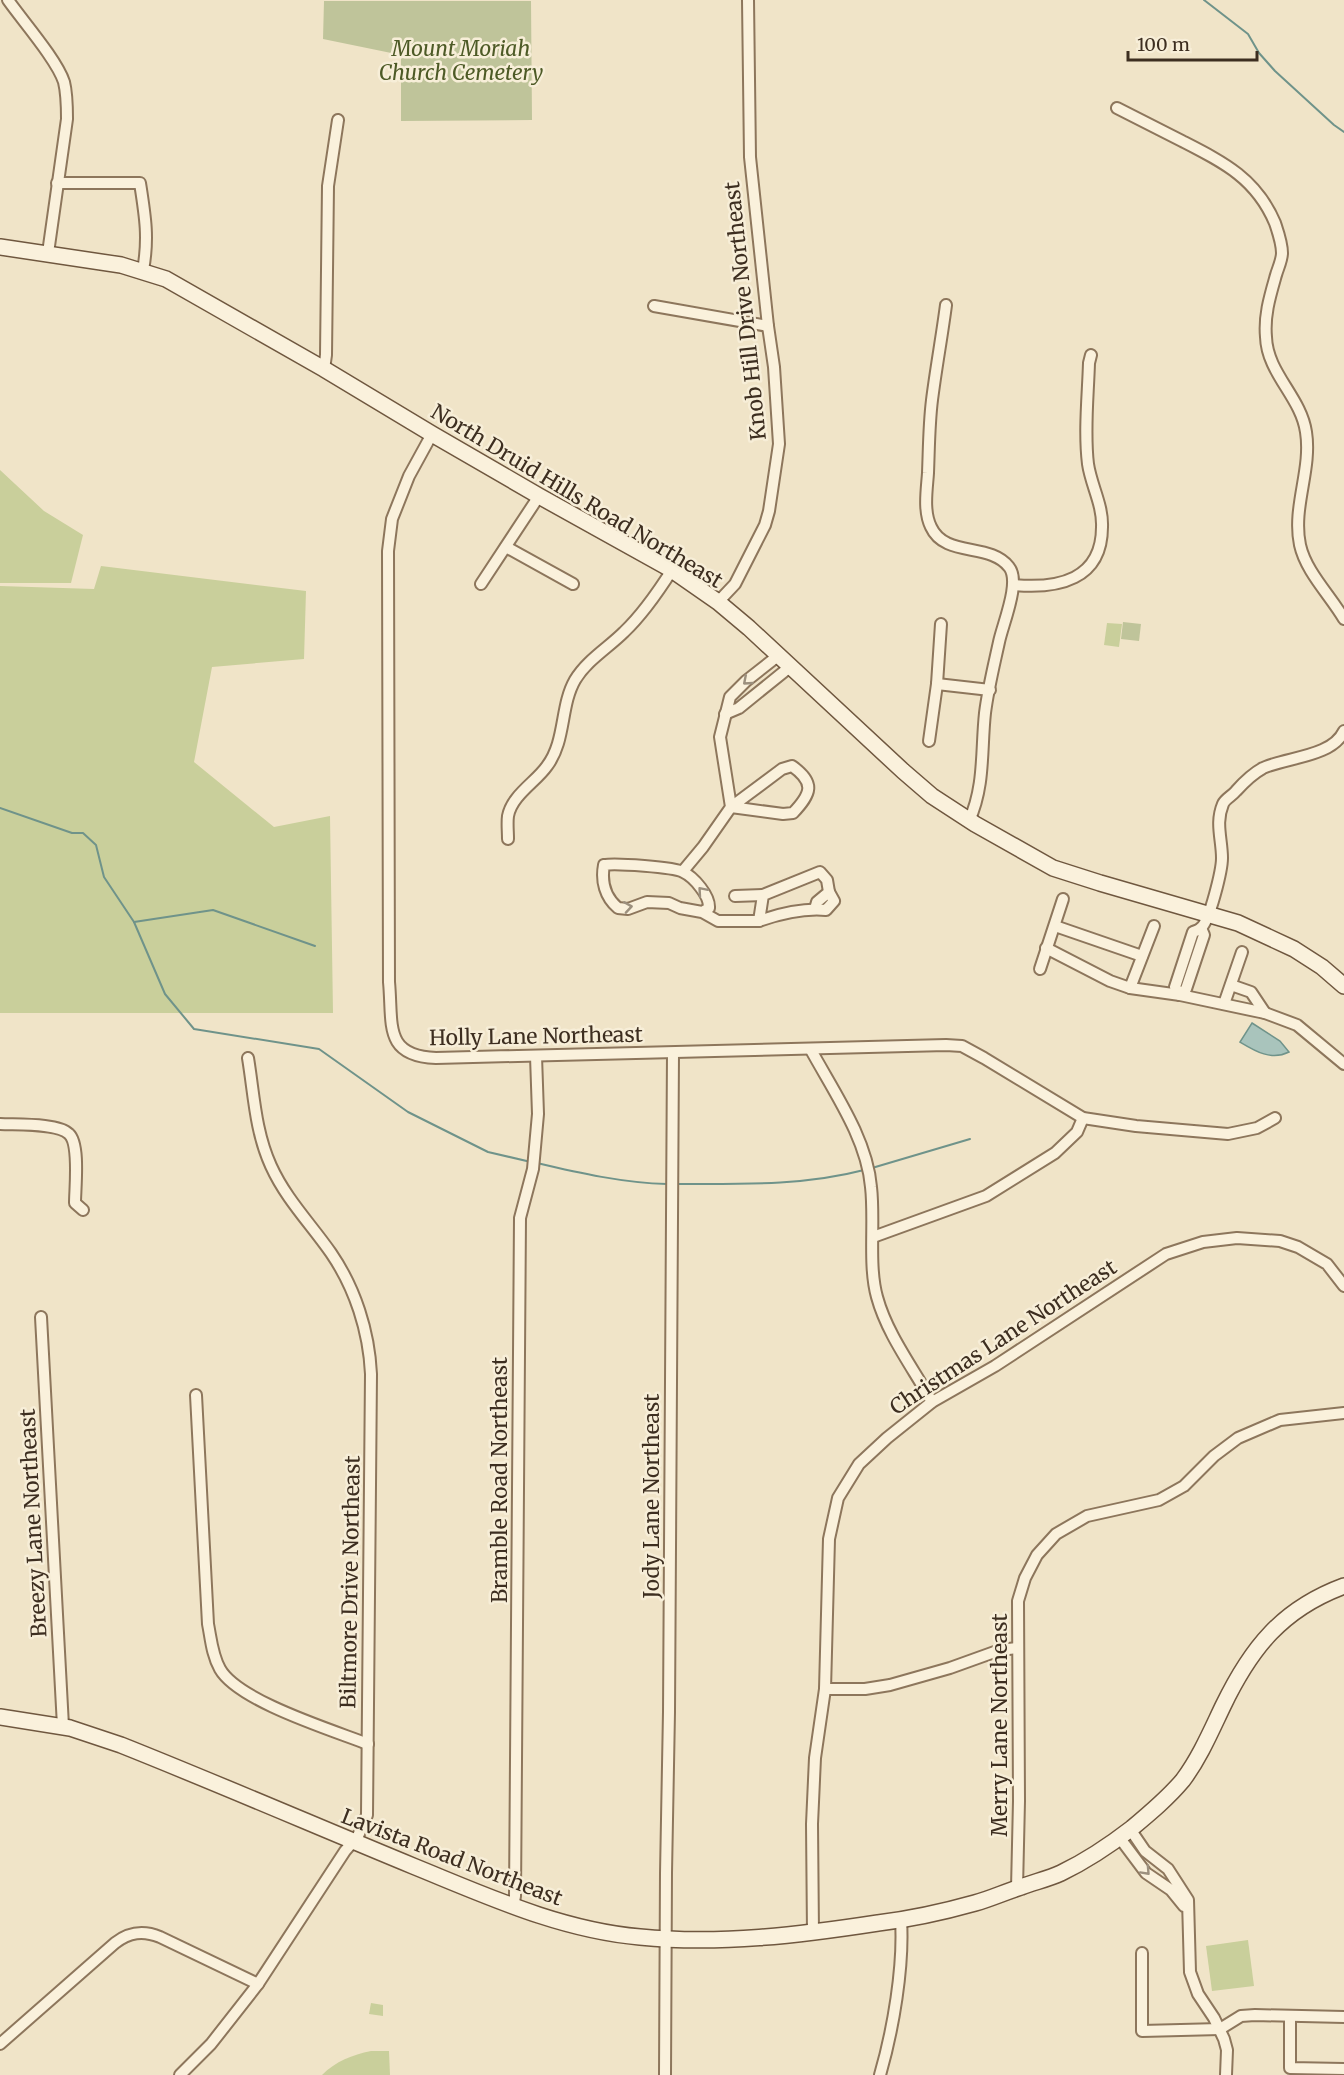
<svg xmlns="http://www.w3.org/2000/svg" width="1344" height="2075" font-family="Merriweather,serif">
<rect width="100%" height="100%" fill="#f0e4c8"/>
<g fill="#c9cf9b">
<path d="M0,470L44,511L83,535L71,583H0Z"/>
<path d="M101,566L306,591L304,659L212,667L194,762L274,827L330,816L333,1013H0V586L94,589Z"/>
<path d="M1107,623L1122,624L1119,647L1104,645Z"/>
<path d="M1248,1940L1254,1986L1212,1991L1206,1946Z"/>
<path d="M371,2003L383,2005V2016L369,2014Z"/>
<path d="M371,2051H389L390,2075H322C336,2061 352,2055 371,2051Z"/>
</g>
<g fill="#bfc49a">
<path d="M324,1H531L532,120L401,121V55L323,39Z"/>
<path d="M1123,622L1141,624L1139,641L1121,639Z"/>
</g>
<path fill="#a9c4bc" stroke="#6f938a" stroke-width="1.5" d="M1252,1023L1280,1041L1289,1052C1271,1061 1255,1051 1240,1042Z"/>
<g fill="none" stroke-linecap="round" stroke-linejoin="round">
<g stroke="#6f938a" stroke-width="2">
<path d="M1204,0L1248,34L1259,53L1275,71L1334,125L1344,132"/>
<path d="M0,808L72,833H83L96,845L104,877L134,922L165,994L194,1029L319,1049L408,1112L488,1152L531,1162"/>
<path d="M134,922L213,910L315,946"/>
<path d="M537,1163C579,1173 624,1183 667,1184"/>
<path d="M872,1168L970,1139"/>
<path d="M676,1184C739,1184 803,1186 864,1170"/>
</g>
<defs>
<g id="minor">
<path d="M8,0C22,20 57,60 64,82C67,94 67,107 67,119L48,253"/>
<path d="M1117,108C1139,119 1160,130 1182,141C1223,162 1256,178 1275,223C1278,232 1282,243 1282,253C1282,260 1278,268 1276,275C1270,296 1264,315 1266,337C1267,373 1301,397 1306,432C1312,470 1292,507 1300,545C1306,572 1330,595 1344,619"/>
<path d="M57,183H140C145,215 149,238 143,270"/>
<path d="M946,305C942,336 936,368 932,400C929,424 929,448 928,473C927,489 923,511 931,527C945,558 990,542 1009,567C1021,582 1003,623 999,642C994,665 988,689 985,713C981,750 985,786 969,821"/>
<path d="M654,306L768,326"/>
<path d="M324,369L326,355L328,186L338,120"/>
<path d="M432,434L409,476L392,519L388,551L389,982C393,1024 383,1056 436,1058L946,1045L962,1046L984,1058L1083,1118L1136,1126L1228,1134L1257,1128L1275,1118"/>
<path d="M506,547L573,584"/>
<path d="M481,584L539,496"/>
<path d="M1014,585C1058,589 1102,580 1102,527C1103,505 1091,485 1088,464C1084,431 1088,396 1089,363L1091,355"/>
<path d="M718,602L735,584L765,525L769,511L779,444L774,367L768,326L750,157L748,0"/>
<path d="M937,684L990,690"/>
<path d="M725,714L739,708L791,666"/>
<path d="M929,741L937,684L941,624"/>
<path d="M792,766C816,783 811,794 793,813L783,814L731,807L782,769Z"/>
<path d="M508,839C508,831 507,823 508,816C512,795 536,782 547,766C566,741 560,706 575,680C587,660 608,648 624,632C643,614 658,592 672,570"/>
<path d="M683,871L703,847L731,807L720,737L730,697L746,681L779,655"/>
<path d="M735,896L763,895"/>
<path d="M702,912L709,908C710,896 694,877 683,872C674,867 615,863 604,865C601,881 605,897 618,908L628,909L647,902L669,903L680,908L702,912L718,921H759L763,895L820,872L827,880L829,892L817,902L815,909"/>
<path d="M759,921C779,914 804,908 826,910L834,901L829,892"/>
<path d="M1055,926L1142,956"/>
<path d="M1046,948L1110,981L1130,988L1180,995L1265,1013L1297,1025L1344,1064"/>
<path d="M1040,969L1063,899"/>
<path d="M1231,985L1251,992L1265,1013"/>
<path d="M1130,988L1154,926"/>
<path d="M1180,995L1175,987L1193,932C1196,931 1199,930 1201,928C1210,920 1222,870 1222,858C1222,839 1215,823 1223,804C1225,799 1232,796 1236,791C1244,782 1252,774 1263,768C1287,757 1332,757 1344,731"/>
<path d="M1180,995L1186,989L1204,935L1201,928"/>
<path d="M1224,1004L1242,952"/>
<path d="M811,1050C834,1092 867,1139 871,1187C875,1221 868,1265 877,1297C887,1334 913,1368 932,1402"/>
<path d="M0,1124C16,1125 58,1123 69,1134C80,1144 75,1188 75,1203L83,1210"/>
<path d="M873,1237L986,1196L1055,1153L1077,1132L1083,1118"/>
<path d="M41,1317L63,1726"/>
<path d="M196,1395L208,1624C211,1639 212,1655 220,1669C238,1701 332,1730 368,1744"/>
<path d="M825,1689H865L890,1685L950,1668L1000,1650L1017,1648"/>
<path d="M1130,1829L1145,1851L1168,1869L1188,1900L1190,1972L1198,1994L1214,2018L1224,2039L1227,2050L1226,2075"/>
<path d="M1119,1837L1146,1873L1171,1890L1184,1906"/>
<path d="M1017,1888L1019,1801L1018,1601L1025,1578L1037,1555L1056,1534L1087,1516L1159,1500L1184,1486L1214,1456L1238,1438L1280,1420L1344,1413"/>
<path d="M513,1907L515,1896L520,1218L533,1169L538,1114L536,1056"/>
<path d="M813,1933L812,1824L815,1758L825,1689L829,1539L838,1498L859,1464L887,1438L932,1402L995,1366L1166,1254L1203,1242L1237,1238L1280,1241L1298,1247L1327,1264L1344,1286"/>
<path d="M1142,1953V2031L1220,2029L1241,2016L1255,2015L1344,2017"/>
<path d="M1290,2016V2068L1344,2069"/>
<path d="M0,2044L115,1943C129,1932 143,1930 160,1937L258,1984"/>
<path d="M180,2075L211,2044L258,1984L345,1851L358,1836L367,1815L371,1374C369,1331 355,1288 331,1253C310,1223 286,1199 271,1166C255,1131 254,1094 248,1058"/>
<path d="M665,2075L666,1873L669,1712L673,1053"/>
<path d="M880,2075C893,2030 904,1967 901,1920"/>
</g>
<g id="secondary">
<path d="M0,247L121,265L166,279L324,369L432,434L539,496L672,570L718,602L749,628L903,771L932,796L975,824L1053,868L1100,883L1238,923L1294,949L1322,967L1344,986"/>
<path d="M0,1717L70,1728L121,1745C219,1784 316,1826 413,1866C487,1896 560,1930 640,1937C719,1945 800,1935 878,1923C911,1919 943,1912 975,1903C990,1899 1005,1892 1021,1887C1034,1882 1048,1879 1061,1873C1086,1861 1110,1845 1132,1828C1150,1813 1168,1798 1183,1780C1200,1757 1211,1731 1223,1706C1251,1648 1282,1609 1344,1586"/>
</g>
</defs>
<use href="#minor" stroke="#8d765c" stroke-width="14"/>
<use href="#secondary" stroke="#6f573f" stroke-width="18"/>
<use href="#minor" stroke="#faf1dc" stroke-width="10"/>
<use href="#secondary" stroke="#faf1dc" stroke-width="15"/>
</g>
<defs><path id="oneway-chevron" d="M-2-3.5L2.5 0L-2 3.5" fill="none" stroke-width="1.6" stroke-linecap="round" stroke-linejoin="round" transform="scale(1.5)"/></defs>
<g stroke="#9c907e">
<use href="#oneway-chevron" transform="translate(747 681) rotate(139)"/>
<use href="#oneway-chevron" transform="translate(702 891) rotate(-131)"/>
<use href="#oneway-chevron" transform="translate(628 907) rotate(-9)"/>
<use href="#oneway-chevron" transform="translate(1146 1871) rotate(47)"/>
</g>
<g text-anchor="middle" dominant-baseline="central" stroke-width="5" stroke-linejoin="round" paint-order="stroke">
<g font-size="21" font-style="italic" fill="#4d5a26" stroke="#f7eed8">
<text x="461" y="48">Mount Moriah<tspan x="461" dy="24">Church Cemetery</tspan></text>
</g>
<g font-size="21" fill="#3d2e20" stroke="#f7eed8">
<text transform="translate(745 311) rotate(-96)">Knob Hill Drive Northeast</text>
<text transform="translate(577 496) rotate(31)">North Druid Hills Road Northeast</text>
<text transform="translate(536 1036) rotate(-1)">Holly Lane Northeast</text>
<text transform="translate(1003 1337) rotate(-33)">Christmas Lane Northeast</text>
<text transform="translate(499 1480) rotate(-90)">Bramble Road Northeast</text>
<text transform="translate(651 1496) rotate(-90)">Jody Lane Northeast</text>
<text transform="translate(33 1523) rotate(-93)">Breezy Lane Northeast</text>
<text transform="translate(350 1582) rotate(-89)">Biltmore Drive Northeast</text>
<text transform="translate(999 1725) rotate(-90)">Merry Lane Northeast</text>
<text transform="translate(452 1857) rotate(21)">Lavista Road Northeast</text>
</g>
</g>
<path d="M1128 51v9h129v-9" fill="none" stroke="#3d2e20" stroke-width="3"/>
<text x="1137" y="51" font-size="18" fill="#3d2e20" stroke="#f7eed8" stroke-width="4.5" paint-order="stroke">100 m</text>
</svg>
